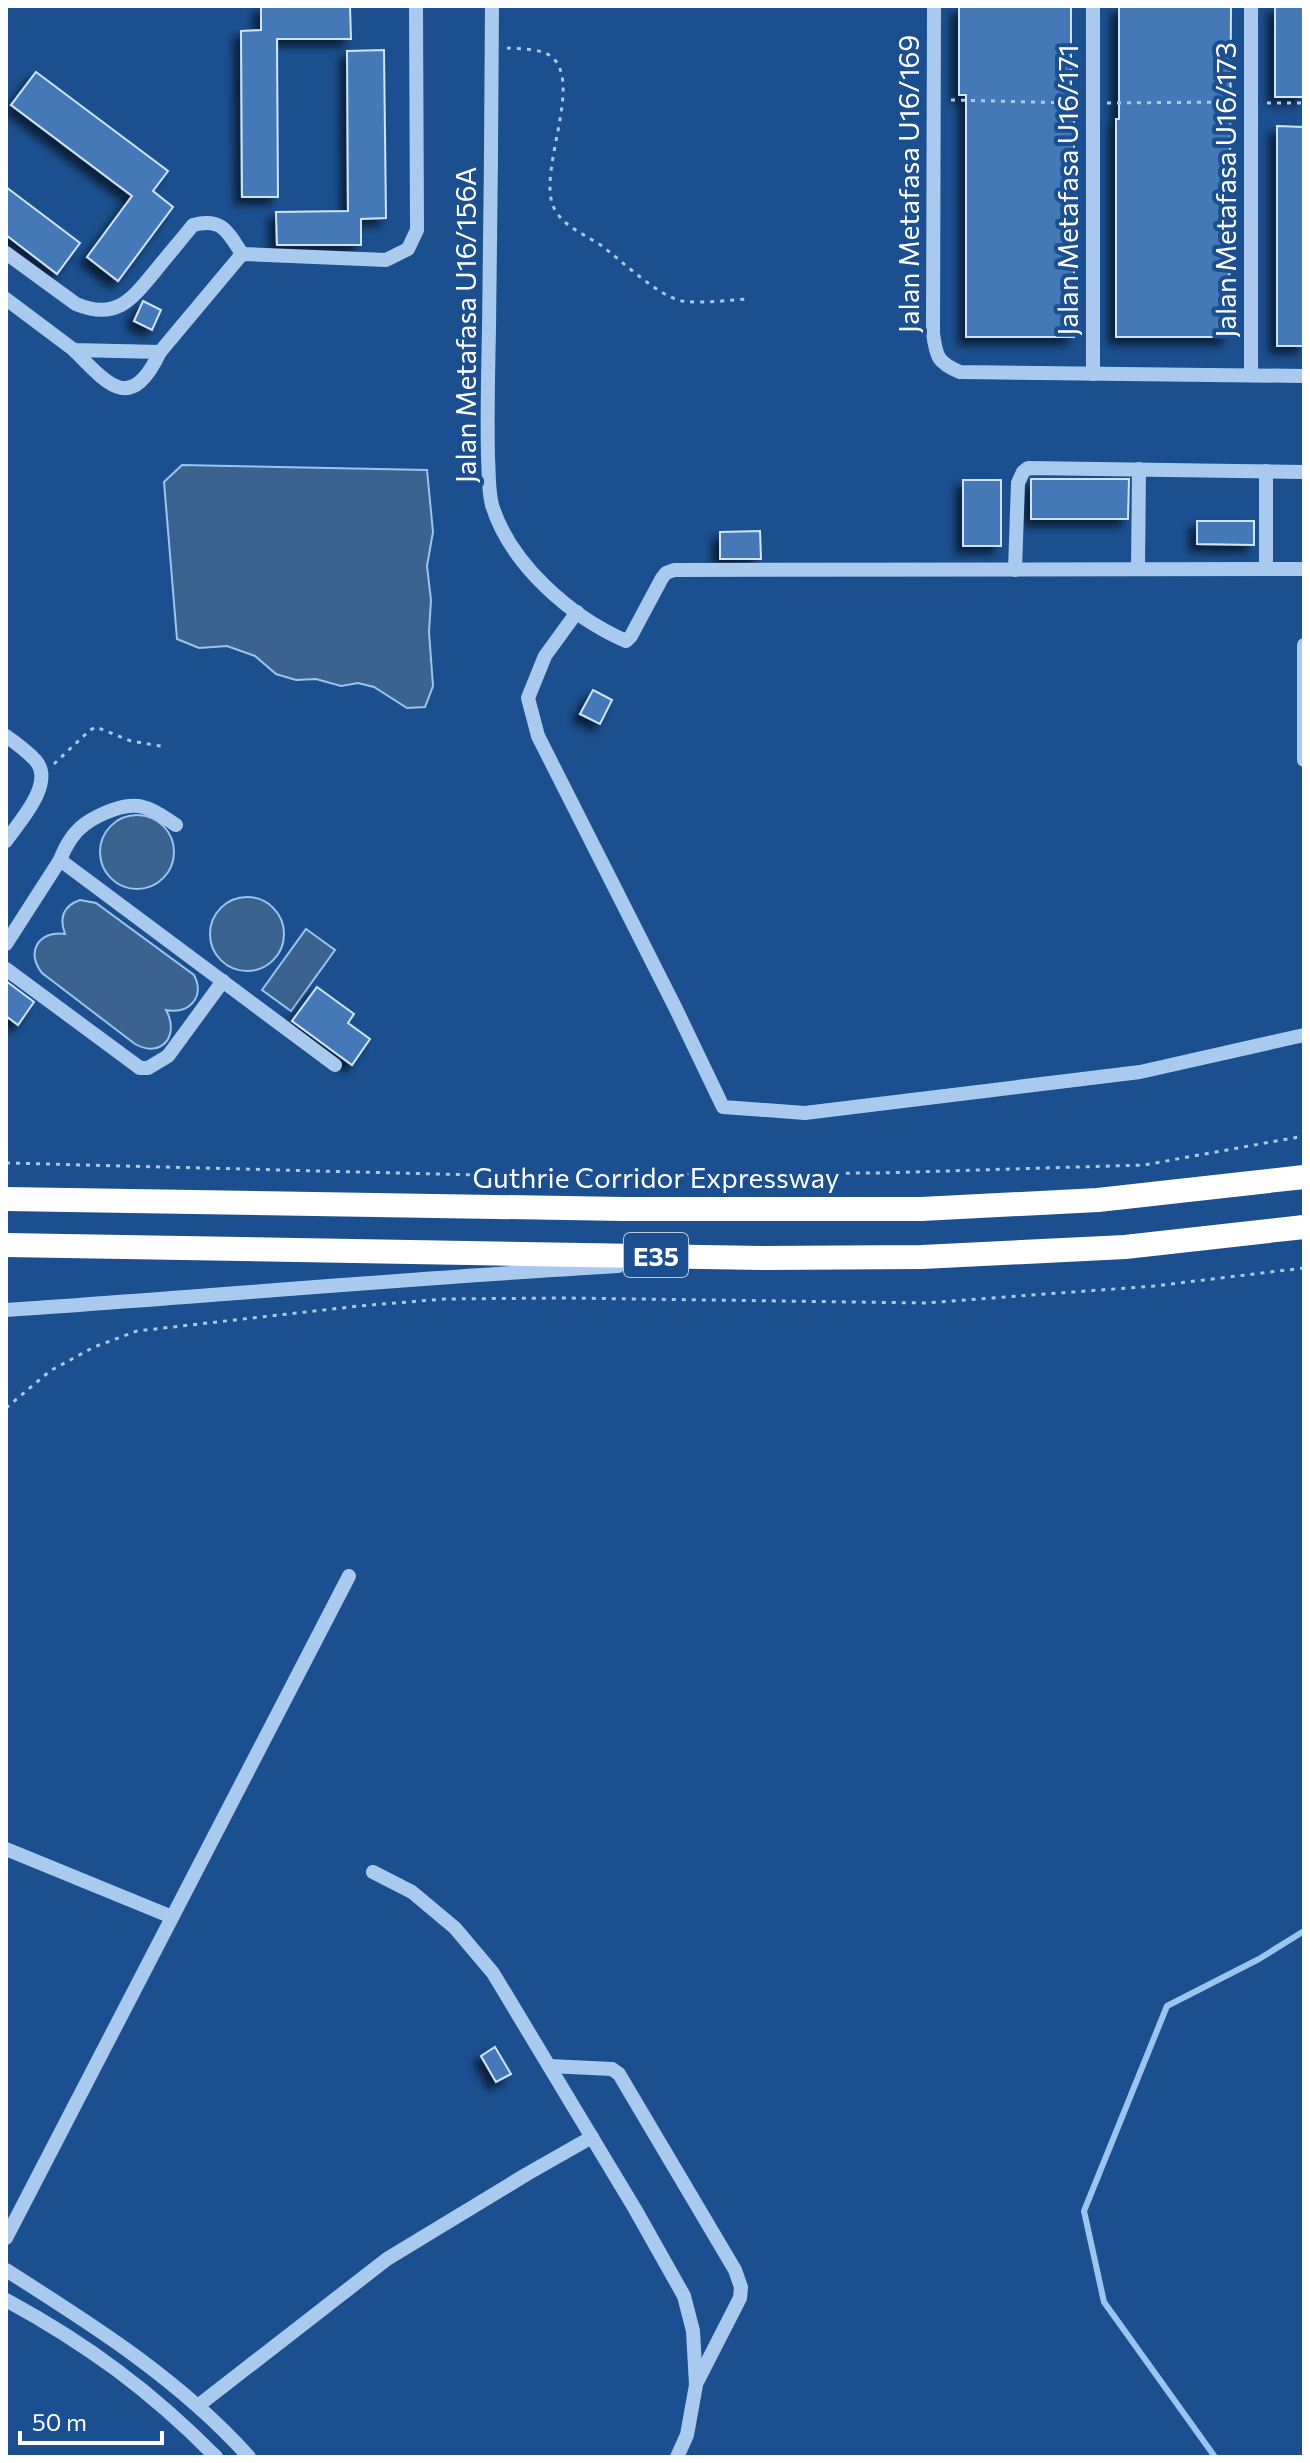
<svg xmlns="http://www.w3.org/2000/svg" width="1310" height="2463" font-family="Commissioner,sans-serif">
<defs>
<filter id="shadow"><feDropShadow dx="-7" dy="7" stdDeviation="4" flood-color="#0009"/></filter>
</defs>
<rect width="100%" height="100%" fill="#1b4f8f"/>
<g fill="#3c6290" stroke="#9cc4f0" stroke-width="2">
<path d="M182,465L427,470L433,532L427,566L431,600L429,632L433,686L425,707L407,708L374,687L358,683L341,686L316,679L296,680L276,674L255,656L227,646L199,648L177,639L164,482Z"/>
<circle cx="137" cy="852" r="37"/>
<circle cx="247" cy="934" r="37"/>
<path d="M80,900L96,903L194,975C206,997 188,1015 166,1010C180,1035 162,1059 135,1044L42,973C25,952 39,930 65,934C59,918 63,906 80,900Z"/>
<path d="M306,929L335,950L291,1011L262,990Z"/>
</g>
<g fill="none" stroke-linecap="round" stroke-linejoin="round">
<path stroke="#9cc4f0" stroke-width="6" d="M1215,2457L1104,2302L1084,2211L1167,2006L1259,1959L1304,1931"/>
</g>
<g fill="#4478b7" stroke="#cfe3fa" stroke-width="2" filter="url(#shadow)">
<path d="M261,6H350L351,39H277L278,197H242L241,31L261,30Z"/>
<path d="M959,6H1071V119H1074V337H966V95H959Z"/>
<path d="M1119,6H1231L1229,337H1116V119H1119Z"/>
<rect x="1275" y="6" width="29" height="91"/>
<path d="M384,50L386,218L361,219V245H277L276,212L348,211L347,51Z"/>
<path d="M36,72L168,171L153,191L173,207L118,281L87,257L132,196L11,105Z"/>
<path d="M1277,126L1304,127V346H1277Z"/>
<path d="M6,187L80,243L57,274L6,235Z"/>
<path d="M143,301L161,310L152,330L134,321Z"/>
<path d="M1129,479L1128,519H1031V479Z"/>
<rect x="963" y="480" width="38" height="66"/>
<path d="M1197,521H1254V545L1197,544Z"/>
<path d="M760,531L761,559H720V532Z"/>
<path d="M593,690L612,700L600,724L580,714Z"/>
<path d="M6,981L34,1002L18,1025L6,1016Z"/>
<path d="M317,987L354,1014L348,1023L370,1039L352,1065L292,1021Z"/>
<path d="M495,2047L511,2074L496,2082L481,2056Z"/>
</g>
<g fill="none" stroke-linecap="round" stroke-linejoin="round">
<g stroke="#a9c9ee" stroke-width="3" stroke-dasharray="4 6" stroke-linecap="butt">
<path d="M507,48C521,49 544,48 554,59C580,87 541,165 552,203C554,210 560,218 566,223C577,232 590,238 602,246C623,262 658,296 682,301C703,304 728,300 749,299"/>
<path d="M951,100L1076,103"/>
<path d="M1107,103L1236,102"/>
<path d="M1267,103H1304"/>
<path d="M54,764L90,730L96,727L131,741L166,747"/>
<path d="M6,1163L477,1175L880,1173L1144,1165L1304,1136"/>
<path d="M6,1408L50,1371L94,1347L137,1331L359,1306L444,1299L565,1298L925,1303L1154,1286L1304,1268"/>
</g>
<g stroke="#a9c9ee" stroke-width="14">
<path d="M492,6C491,114 491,221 489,329C488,372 487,414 488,457C489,472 488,490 492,505C510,564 571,617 626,641L631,636L662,578L666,573L674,570L1304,569"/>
<path d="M934,6L933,333C936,357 938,363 960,372L1304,376"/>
<path d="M6,253L76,304C117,321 132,299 156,270C168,255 181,240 193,225C222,217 228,232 242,254"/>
<path d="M6,299L74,350L160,352L242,254L386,260L408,249L417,230L416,6"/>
<path d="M74,350C109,386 131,413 160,352"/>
<path d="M1093,374V6"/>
<path d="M1251,374V6"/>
<path d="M1266,471V569"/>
<path d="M1138,569L1139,469"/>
<path d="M1015,570L1018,483L1023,472L1028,468L1304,472"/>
<path d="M577,612L545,656L528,698L538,736L676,1009L723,1107L805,1113L1140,1072L1304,1035"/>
<path d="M1304,645V760"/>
<path d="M6,736C16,743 28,752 36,761C55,784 19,822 6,841"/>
<path d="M60,860L335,1065"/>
<path d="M6,944L60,860C65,847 74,832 85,824C99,814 126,802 143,807C156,810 165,818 176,825"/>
<path d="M6,969L140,1068H148L168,1056L223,981"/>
<path d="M6,1310C210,1296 414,1278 618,1266"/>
<path d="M6,1849L172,1917"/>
<path d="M373,1872L412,1892L455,1928L493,1973L635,2209L684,2296L693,2331L696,2385L687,2435L677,2457"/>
<path d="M549,2066L612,2069L619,2074L735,2270L741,2287L740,2298L697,2382"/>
<path d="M6,2238L349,1576"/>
<path d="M6,2270C93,2325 180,2380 249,2457"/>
<path d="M6,2300C87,2344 151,2391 216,2457"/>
<path d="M199,2405L387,2259L527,2174L592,2137"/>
</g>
<g stroke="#fff" stroke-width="24">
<path d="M6,1199L624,1209H921L1098,1200L1304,1177"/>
<path d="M6,1245L762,1258L922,1257L1125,1247L1304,1227"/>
</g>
</g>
<g text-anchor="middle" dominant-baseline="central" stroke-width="8" stroke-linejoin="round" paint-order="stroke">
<rect fill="#1b4f8f" stroke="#bbcadd" stroke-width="2" x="624" y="1233" width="64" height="44" rx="6"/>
<g font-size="26" font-weight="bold" fill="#fff">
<text x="656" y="1255">E35</text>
</g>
<g font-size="28" fill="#fff" stroke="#1b4f8f">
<text transform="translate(908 184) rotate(-90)">Jalan Metafasa U16/169</text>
<text transform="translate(1067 190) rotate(-90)">Jalan Metafasa U16/171</text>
<text transform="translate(1225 190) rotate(-90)">Jalan Metafasa U16/173</text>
<text transform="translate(465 325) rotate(-90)">Jalan Metafasa U16/156A</text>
<text x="656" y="1177">Guthrie Corridor Expressway</text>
</g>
</g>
<rect width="1310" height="2463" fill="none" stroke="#ffffff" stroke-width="16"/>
<path d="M20 2431v12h142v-12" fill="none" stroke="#ffffff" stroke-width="4"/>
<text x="32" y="2431" font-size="24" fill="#ffffff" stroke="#1b4f8f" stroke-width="6" paint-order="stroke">50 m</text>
</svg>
